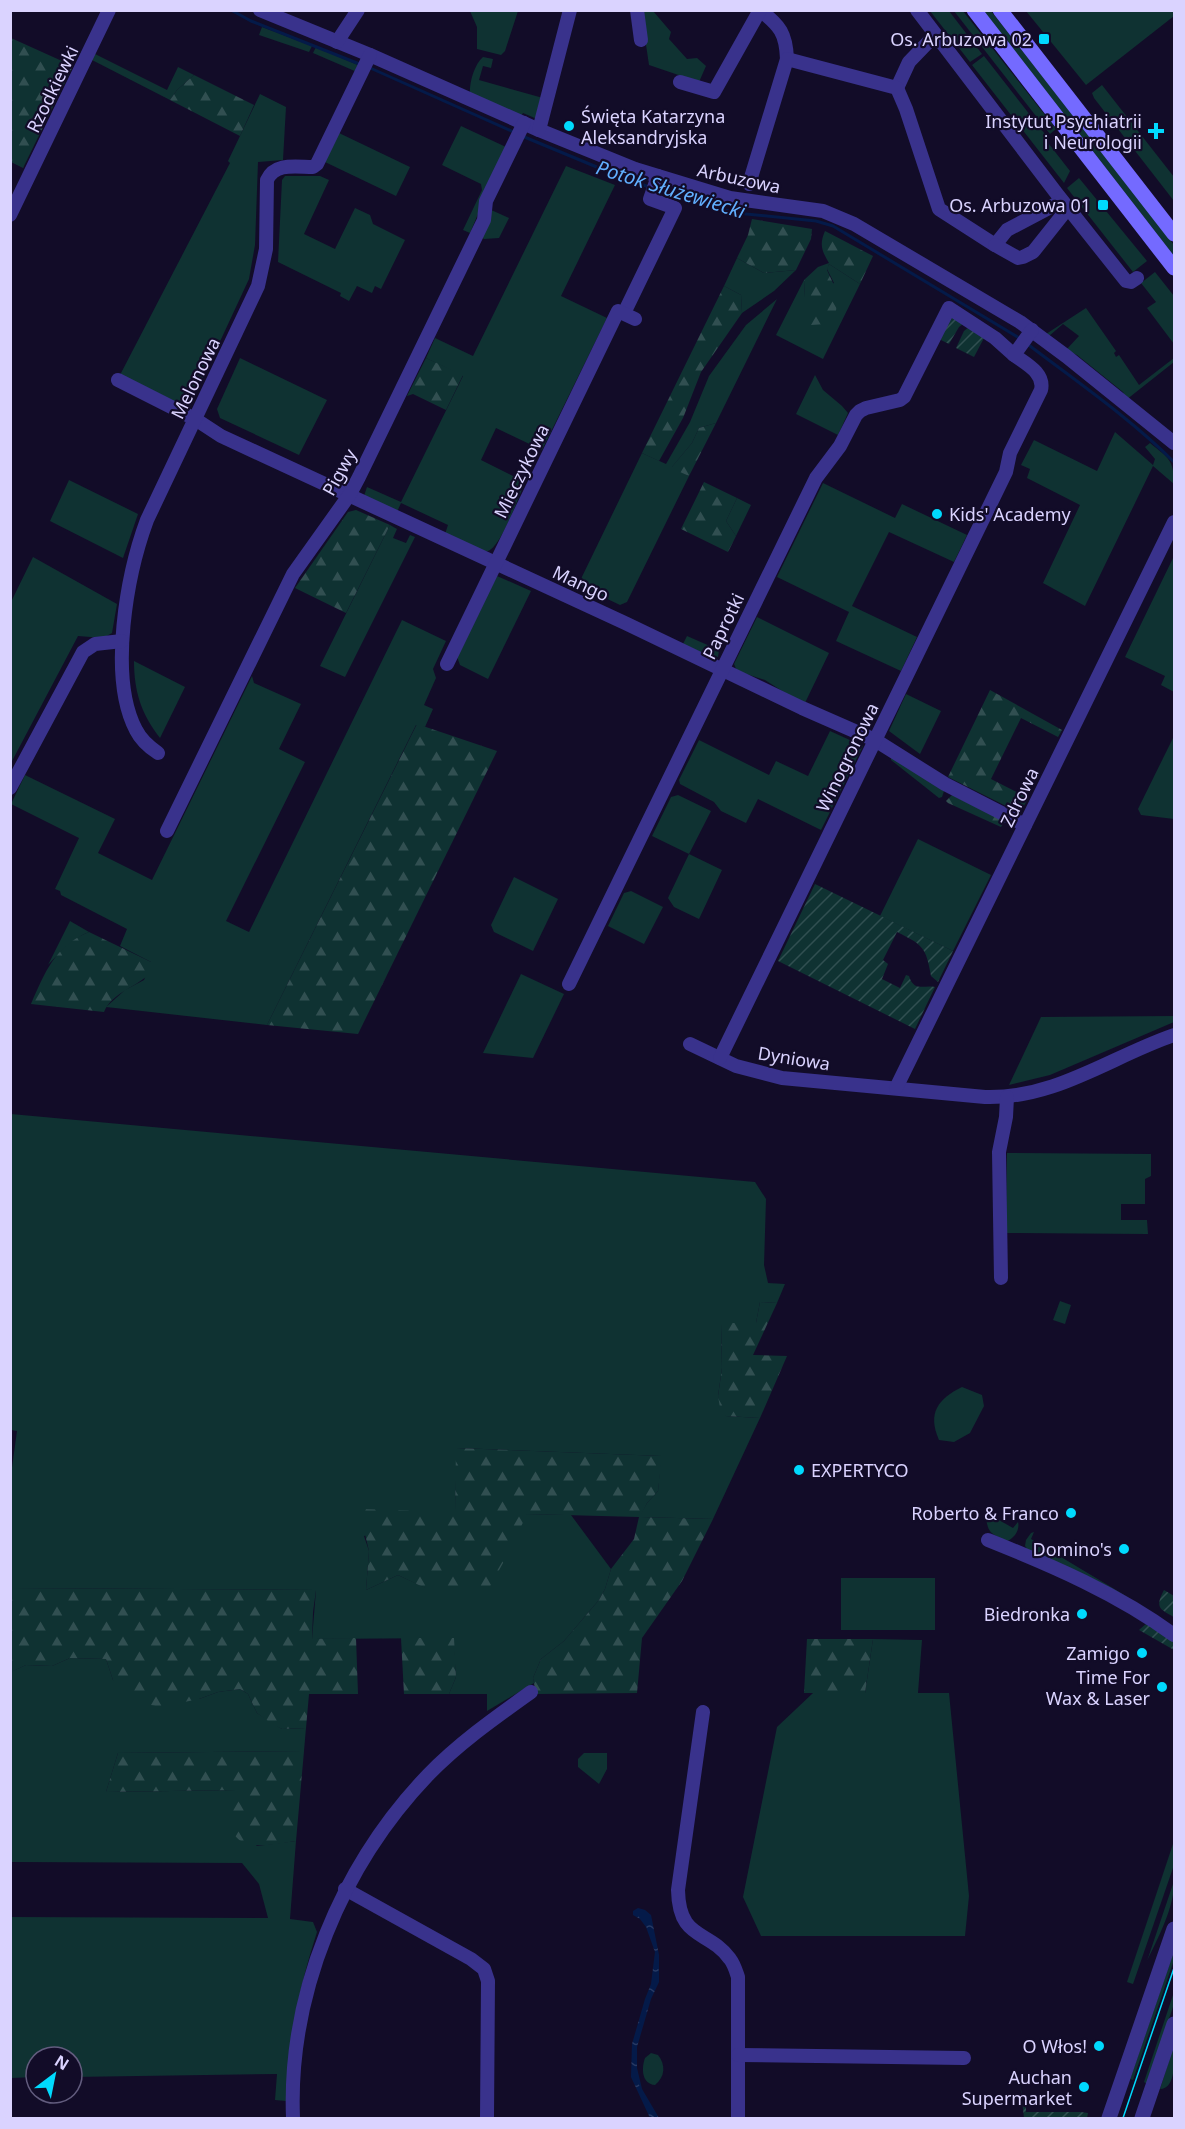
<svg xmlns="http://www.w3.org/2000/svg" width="1185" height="2129" font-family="'Noto Sans',sans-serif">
<defs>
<pattern id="forest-firs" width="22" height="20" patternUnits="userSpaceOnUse" patternTransform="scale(1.5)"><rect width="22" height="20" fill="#0f3232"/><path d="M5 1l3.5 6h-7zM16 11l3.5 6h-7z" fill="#314f51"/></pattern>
<pattern id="garden-furrows" width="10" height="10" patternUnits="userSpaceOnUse" patternTransform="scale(1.5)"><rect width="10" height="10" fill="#0f3232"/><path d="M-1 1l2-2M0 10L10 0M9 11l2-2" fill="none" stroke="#314f51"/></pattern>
<pattern id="water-ripples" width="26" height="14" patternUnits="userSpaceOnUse" patternTransform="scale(1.5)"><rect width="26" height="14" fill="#041a49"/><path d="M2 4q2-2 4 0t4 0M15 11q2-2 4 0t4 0" fill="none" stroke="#283a64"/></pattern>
</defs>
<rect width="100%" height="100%" fill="#120c28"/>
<g fill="#0f3232">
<path d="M1174,10V16L1086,85L1026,11Z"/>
<path d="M470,11H518L505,51L501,55L477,49V27Z"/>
<path d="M641,11H653L671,32L669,39L687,59L697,58L706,66L699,82L649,65Z"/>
<path d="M930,11H949L982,54L970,62Z"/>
<path d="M954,11H963L1056,129L1050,134Z"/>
<path d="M983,11H991L1073,115L1068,119Z"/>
<path d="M262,27L312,46L309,52L259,35Z"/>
<path d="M316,47L360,66L357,72L313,53Z"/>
<path d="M95,54L167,90L178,67L194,75L177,90L170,100L92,60Z"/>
<path d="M984,56L1048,138L1049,144L1070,171L1064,183L972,65Z"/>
<path d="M483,57L493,59L491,68L483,66L479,80L543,98L537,119L523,113L521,116L470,95C469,83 474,65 483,57Z"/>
<path d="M1102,85L1174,177V201L1094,98L1092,93Z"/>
<path d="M260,94L286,107L283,160L258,162L255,245L249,279L190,406L184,409L120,375L230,163L228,161Z"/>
<path d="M1081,124L1174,245V256L1075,128Z"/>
<path d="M461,126L506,147L470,233L463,230L482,190L481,184L442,165Z"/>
<path d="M339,133L410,167L396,196L325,162Z"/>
<path d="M566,166L615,185L561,296L607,318L542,450L496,428L481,460L525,482C519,496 501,547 488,551C479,553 454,539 445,534L448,525L401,503L397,512L364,496L367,487L401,502L463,376L426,358L435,338L473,356Z"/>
<path d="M285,176H320L329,180L304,234L335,249L355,208L370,215L373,224L405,240L381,289L375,286L372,293L357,286L349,301L340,296L341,293L278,262L282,180Z"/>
<path d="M1079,178L1147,261L1133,272L1067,188Z"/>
<path d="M489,209L509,218L499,238L484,239L481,237Z"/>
<path d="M737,258L764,273L796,270L774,291L742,313L741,295L724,286Z"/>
<path d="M829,264L860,284L823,359L776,335L804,280L805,297L834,283L827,269Z"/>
<path d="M1155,272L1174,296V344L1147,308L1156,302L1141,283Z"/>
<path d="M777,299L716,423L699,428L692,443L672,467L689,476L627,602L620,605L578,585L642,453L666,464L690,422L709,376L746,325Z"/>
<path d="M1086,308L1116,351L1114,353L1116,357L1119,355L1139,385L1174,358V362L1126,400L1123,392L1077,355L1066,350L1079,336L1063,324L1049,336L1046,334Z"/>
<path d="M240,358L327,400L299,455L220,418L217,409Z"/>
<path d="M815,375L823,390L842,406L848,413L838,435L796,414Z"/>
<path d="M1115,432L1153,465L1155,459L1145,447L1150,443C1168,458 1174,459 1174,484L1153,466L1085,606L1043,583L1080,505L1027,478L1030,469L1021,465L1034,440L1097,471Z"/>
<path d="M69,480L138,514L123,558L50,521Z"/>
<path d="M823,483L895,518L902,504L967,535L954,562L889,532L852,606L917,637L901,671L836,641L849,612L777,577Z"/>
<path d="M737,498L751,505L736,536L726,521Z"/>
<path d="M390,525L397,529L393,538L406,543L410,535L415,537L345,677L320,666Z"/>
<path d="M1174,556V692L1161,685L1165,676L1125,657Z"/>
<path d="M33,557L117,604L112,633L103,638L78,636L11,763V602Z"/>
<path d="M497,576L531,591L488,679L460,665L456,654Z"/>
<path d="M757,617L829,653L804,705L765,680L737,671L734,664Z"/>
<path d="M402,620L446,641L433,669L436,678L424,705L433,709L425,727L416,725L267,1025L106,1007L125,990L144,980L151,962L120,946L127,929L61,895L60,891L55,889L79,838L11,804L25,775L115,819L98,853L152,880L252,676L254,683L301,704L279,749L305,762L226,921L249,932Z"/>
<path d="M687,636L719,650L718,657L709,656L683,644Z"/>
<path d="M134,661L185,687L160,738C141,714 134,691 134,661Z"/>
<path d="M906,694L941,711L920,754L889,731Z"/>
<path d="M830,731L863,746L821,830L758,799L746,823L721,811L714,802L680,784L679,780L699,740L769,775L776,761L808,776Z"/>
<path d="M1174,736V819L1141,815L1138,809Z"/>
<path d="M891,756L944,791L942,797L939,798L891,760Z"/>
<path d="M678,795L711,811L689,854L722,870L699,919L674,907L668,898L689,854L652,836L671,797Z"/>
<path d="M918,839L991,875L953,951L880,916Z"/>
<path d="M514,877L558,899L533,951L494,932L491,925Z"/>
<path d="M631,891L663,907L644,944L608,926L624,893Z"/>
<path d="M70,921L89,932C72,939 61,951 48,965Z"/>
<path d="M521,974L564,994L533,1058L483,1053Z"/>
<path d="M1174,1016V1022L1050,1075L1009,1085L1041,1017Z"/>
<path d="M11,1114L755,1182L766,1199L764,1265L768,1283L785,1284L777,1303L760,1302L756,1323H721L722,1368L718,1396L726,1416L760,1418L713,1519L639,1517L647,1503L658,1491L661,1456L457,1448L455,1512L364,1536L369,1551L366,1590L398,1575L426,1588L527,1514L571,1515L611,1569L605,1589L599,1600L564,1641L541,1659L533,1678L534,1683L487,1711V1694H449L456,1677L453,1638L312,1639L316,1590L11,1588L10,1482L17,1431L11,1430Z"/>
<path d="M1007,1153L1151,1154V1176L1145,1179V1204H1121V1220H1147L1148,1234L1006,1233Z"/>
<path d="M1060,1301L1071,1305L1065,1324L1053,1320Z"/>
<path d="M962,1387L982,1395L984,1406L970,1433L954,1442L939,1440C927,1413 938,1399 962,1387Z"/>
<path d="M985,1512L1013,1528L1018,1522C1020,1529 1015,1538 1007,1541C988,1533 988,1532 985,1512Z"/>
<path d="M1034,1532L1031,1539L1131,1599L1081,1573L1028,1550L1025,1546L1026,1540L1031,1533Z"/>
<rect x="841" y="1578" width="94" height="52"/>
<path d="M873,1639L922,1640L918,1693H949L969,1896L965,1936H761L743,1897L777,1727L813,1693H865Z"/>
<path d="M70,1658L106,1659L113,1680L199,1699L218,1692L240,1689L248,1694L257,1713L282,1729L306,1728L304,1751L118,1753L106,1792L236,1790L230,1822L257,1846L296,1841L290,1919L313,1922L317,1932C298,1991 289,2039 286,2101L275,2100L277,2074L72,2077V2057H36V2077L11,2078V1917L268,1918L259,1884L242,1863L11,1862L10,1672L26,1665L52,1666Z"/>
<path d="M584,1753H607V1769L599,1784L578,1767V1759Z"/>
<path d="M1174,1841V1865L1133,1984L1127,1982Z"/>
<path d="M1174,1881C1175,1906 1158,1938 1147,1961Z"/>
<path d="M1174,1951V1960L1133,2080L1130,2079Z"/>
<path d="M1174,1992V2004L1147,2084L1144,2082Z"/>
<path d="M1174,2045C1174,2057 1177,2089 1160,2089Z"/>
<path d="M651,2053L658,2055C666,2065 665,2077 655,2085C642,2084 641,2069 645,2058Z"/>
</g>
<g fill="url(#forest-firs)">
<path d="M11,38L73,66L23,168L11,162Z"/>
<path d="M194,75L254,105L240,136L170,100L177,90Z"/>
<path d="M752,219L812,229L811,239L796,270L764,273L737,258L748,235Z"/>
<path d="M825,231L873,256L860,284L829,264L827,270L839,296L835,315L826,324L811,325L806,317L804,280L818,267L829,263C822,251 819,245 825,231Z"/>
<path d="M724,286L741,295L742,313L701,372L683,418L659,461L642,453Z"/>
<path d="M426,358L463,375L446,410L413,394L407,396Z"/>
<path d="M716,423L689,476L671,468L692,443L699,428Z"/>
<path d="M704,482L737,498L726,521L736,536L728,552L681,529Z"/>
<path d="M356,510L390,525L346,613L295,588L348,512Z"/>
<path d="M990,690L1062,730L1058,737L1021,718L991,779L1028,798L1024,806L1014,810L948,777Z"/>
<path d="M417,724L497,751L358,1034L267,1025Z"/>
<path d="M952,795L1005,821L1001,827L948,803L946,801Z"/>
<path d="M89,932L151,962V972C138,987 112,992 104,1012L31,1004C45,972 55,946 89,932Z"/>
<path d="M760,1302L777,1303L753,1355L787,1356L760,1418L726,1416L721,1413L718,1396L722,1368L721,1323H756Z"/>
<path d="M456,1448L662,1456L658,1491L647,1503L640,1517L713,1519L682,1581L642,1638L637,1693L536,1694L533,1678L541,1659L564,1641L599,1600L605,1589L611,1569L634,1539L639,1517L527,1514L508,1554L488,1590L425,1588L398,1575L366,1590L369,1551L359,1509L455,1512Z"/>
<path d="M11,1588L316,1590L313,1612L312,1639L356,1638L358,1694H309L306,1728L282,1729L272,1724L257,1713L248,1694L240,1689L218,1692L199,1699L160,1707L133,1701L113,1680L106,1659L70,1658L52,1666L26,1665L11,1672Z"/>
<path d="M401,1638H454L456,1677L449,1694H404Z"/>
<path d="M807,1639H873L865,1693H804Z"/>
<path d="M304,1751L296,1841C274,1844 236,1855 230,1824C229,1814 234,1800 235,1790L106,1792L118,1753Z"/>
</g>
<g fill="url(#garden-furrows)">
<path d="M953,317L964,323L959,327L949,344L939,339L949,319Z"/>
<path d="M969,327L984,338L974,357L956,348L964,331Z"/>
<path d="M815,884L953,951L938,982L931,976C926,947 923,945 897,932L883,960L888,964L882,979L900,988L906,975L909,976C914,992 923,985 935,987L915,1029L778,961Z"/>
<path d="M1164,1590L1174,1596V1617C1159,1609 1155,1607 1164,1590Z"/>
<path d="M1147,1623L1174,1639V1650L1139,1630Z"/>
<path d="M1020,2083L1023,2103H1026V2112H1081L1088,2113L1087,2118H1024Z"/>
</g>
<path fill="url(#water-ripples)" d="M638,1908L645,1910L651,1915L659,1955V1982L651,1999L637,2047V2068L642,2089L659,2118H650L631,2077L632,2044L645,1999L651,1984L655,1952L646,1927L640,1919L633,1915V1911Z"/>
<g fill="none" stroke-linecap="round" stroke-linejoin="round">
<g stroke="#041a49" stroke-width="3">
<path d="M231,10L251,21L362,65"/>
<path d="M368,67L516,133"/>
<path d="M522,136L616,175L649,187"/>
<path d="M658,190L736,213L816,221L833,226L1021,339"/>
<path d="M1026,343C1076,381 1130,418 1174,462"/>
</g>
<g stroke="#39328c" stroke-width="14">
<path d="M260,10L370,55L539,130L635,169L730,198L823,211L854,224L1020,322L1066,356L1174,443"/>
<path d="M637,10L641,40"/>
<path d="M760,10C780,26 786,33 787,59"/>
<path d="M917,10L1057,194L1126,281L1131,282L1137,278"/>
<path d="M337,42L358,10"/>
<path d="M680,82L714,92L760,10"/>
<path d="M897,88L909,62L935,35"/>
<path d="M539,130L570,10"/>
<path d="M749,184L787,59L897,88L906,109L939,209L995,245L1007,230L1062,201"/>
<path d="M10,215L109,10"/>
<path d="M995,245L1018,258L1023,257L1033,252L1068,208"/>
<path d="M627,307L675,208L650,199L658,176"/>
<path d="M118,380L195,419L221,436L625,623L802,708L875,740L945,784L1025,825"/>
<path d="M447,664L618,311L635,319"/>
<path d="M158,753C149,747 141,740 136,730C108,677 127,574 147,520L258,286L266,249L267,180C275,162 297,167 313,167L317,164L370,55"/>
<path d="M10,788L83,652L95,644L122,641"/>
<path d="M167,831L293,574L350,494L359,477L484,220L486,201L524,123"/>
<path d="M569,984L816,478L840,446L856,415L860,411L866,408L900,400L904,397L949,308L995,338L1014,355"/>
<path d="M690,1044L736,1066L782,1078L985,1097C1056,1099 1110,1057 1174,1035"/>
<path d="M720,1058L1006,472L1010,453L1041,390C1045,373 1026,364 1014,355L1032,330"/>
<path d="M896,1088L1174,522"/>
<path d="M1001,1278L999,1152L1006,1117L1007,1097"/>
<path d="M988,1540C1053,1566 1118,1594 1174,1635"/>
<path d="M703,1712L678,1890C679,1941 708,1929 730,1959C734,1964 736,1971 738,1977V2118"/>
<path d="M345,1889L471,1959L484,1969L488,1981L487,2118"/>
<path d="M738,2055L964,2058"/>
<path d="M293,2118C288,1993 342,1865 428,1775C459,1743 496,1717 531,1692"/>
</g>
<g stroke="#39328c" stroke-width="15">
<path d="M1109,2118L1174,1929"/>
<path d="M1142,2118L1174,2024"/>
</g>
<g stroke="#746aff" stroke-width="15">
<path d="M974,10L1174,268"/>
<path d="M1000,10L1174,234"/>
</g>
<path stroke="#00dafe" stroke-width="1.5" d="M1123,2118L1174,1968"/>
</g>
<g fill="#00dafe" stroke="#120c28" stroke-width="2">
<rect x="1038" y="33" width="12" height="12" rx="3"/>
<circle cx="569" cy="126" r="6"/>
<path d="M1153 122h6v6h6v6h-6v6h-6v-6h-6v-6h6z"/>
<rect x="1097" y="199" width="12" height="12" rx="3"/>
<circle cx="937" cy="514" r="6"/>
<circle cx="799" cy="1470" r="6"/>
<circle cx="1071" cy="1513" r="6"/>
<circle cx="1124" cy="1549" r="6"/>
<circle cx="1082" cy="1614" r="6"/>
<circle cx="1142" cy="1653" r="6"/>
<circle cx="1162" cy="1687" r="6"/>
<circle cx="1099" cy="2046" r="6"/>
<circle cx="1084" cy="2087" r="6"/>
</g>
<g text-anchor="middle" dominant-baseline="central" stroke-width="4.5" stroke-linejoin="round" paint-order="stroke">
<g font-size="18" fill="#dad3ff" stroke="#120c28" text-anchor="end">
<text x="1032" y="39">Os. Arbuzowa 02</text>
<text x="581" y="116" text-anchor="start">Święta Katarzyna<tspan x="581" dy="21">Aleksandryjska</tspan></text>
<text x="1142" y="121">Instytut Psychiatrii<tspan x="1142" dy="21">i Neurologii</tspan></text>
<text x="1091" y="205">Os. Arbuzowa 01</text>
<text x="949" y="514" text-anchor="start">Kids' Academy</text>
<text x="811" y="1470" text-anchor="start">EXPERTYCO</text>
<text x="1059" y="1513">Roberto &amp; Franco</text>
<text x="1112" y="1549">Domino's</text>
<text x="1070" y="1614">Biedronka</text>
<text x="1130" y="1653">Zamigo</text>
<text x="1150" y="1677">Time For<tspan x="1150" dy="21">Wax &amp; Laser</tspan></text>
<text x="1087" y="2046">O Włos!</text>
<text x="1072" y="2077">Auchan<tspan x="1072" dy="21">Supermarket</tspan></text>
</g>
<g font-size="18" fill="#dad3ff" stroke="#120c28">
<text transform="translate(52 89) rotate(-64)">Rzodkiewki</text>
<text transform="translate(739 178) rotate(12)">Arbuzowa</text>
<text transform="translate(195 378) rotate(-64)">Melonowa</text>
<text transform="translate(521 471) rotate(-64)">Mieczykowa</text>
<text transform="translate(339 472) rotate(-61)">Pigwy</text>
<text transform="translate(581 583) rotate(25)">Mango</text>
<text transform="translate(723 626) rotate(-64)">Paprotki</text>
<text transform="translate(847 757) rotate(-64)">Winogronowa</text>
<text transform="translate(1019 797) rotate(-64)">Zdrowa</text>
<text transform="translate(794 1058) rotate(9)">Dyniowa</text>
</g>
<g font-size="20" font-style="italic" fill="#61afff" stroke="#120c28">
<text transform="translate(671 189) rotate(17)">Potok Służewiecki</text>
</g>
</g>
<rect width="1185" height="2129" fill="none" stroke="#dad3ff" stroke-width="24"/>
<g transform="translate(54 2075) rotate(32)"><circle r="28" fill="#120c28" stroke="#625c7e" stroke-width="1.5"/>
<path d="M0-4.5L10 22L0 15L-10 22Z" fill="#00dafe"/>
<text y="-9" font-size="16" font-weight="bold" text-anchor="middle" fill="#dad3ff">N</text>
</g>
</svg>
